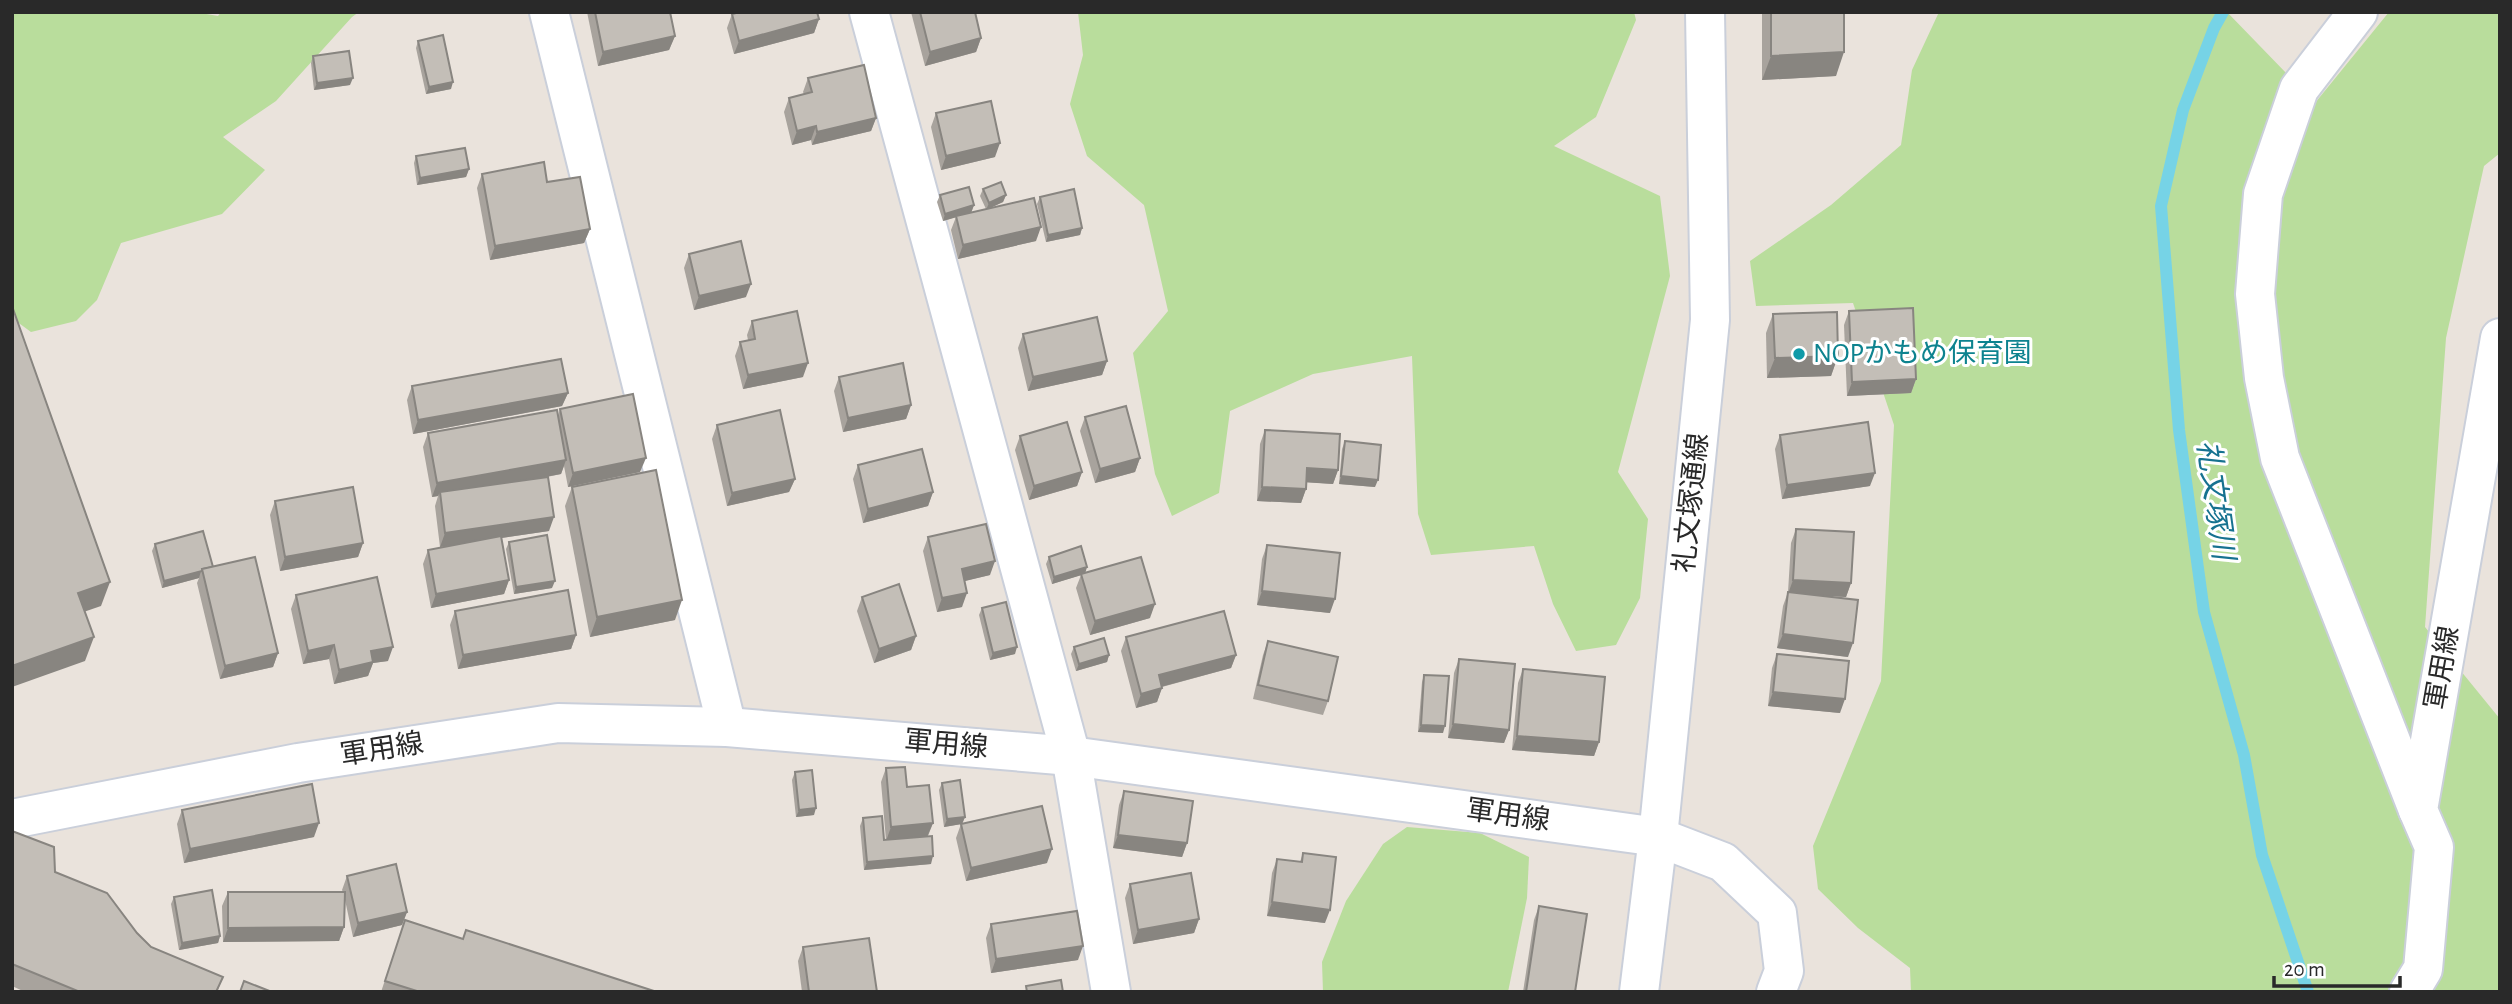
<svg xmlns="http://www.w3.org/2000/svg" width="2512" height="1004" font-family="'Alegreya Sans','Noto Sans JP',sans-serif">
<rect width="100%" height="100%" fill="#eae3dc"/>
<g fill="#b9dd9c">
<path d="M12,12H195L218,16L221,12H359L352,17L276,101L223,137L265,170L222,214L121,243L97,300L76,321L31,332L12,318Z"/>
<path d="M1078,12H1634L1636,20L1596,117L1554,146L1660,196L1670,276L1618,472L1648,519L1640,598L1616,645L1576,651L1553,604L1534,546L1431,555L1418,514L1412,356L1313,374L1230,411L1219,493L1172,516L1155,474L1133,353L1168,311L1144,205L1087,156L1070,104L1083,55Z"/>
<path d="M1939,12H2227L2315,103L2389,12H2500V153L2484,166L2446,338L2425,627L2500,719V992H1911L1910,968L1858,928L1818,889L1813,846L1881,681L1894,425L1853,303L1756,306L1750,261L1831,205L1901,145L1912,70Z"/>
<path d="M1407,827L1480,833L1529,857L1527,898L1508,992H1323L1322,962L1346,901L1383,844Z"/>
</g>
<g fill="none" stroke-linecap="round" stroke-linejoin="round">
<path stroke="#76d3e6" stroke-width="12" d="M2223,12L2214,28L2183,110L2161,206L2179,430L2204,612L2244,755L2262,855L2308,992"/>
<defs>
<g id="minor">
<path d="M549,12L727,727"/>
<path d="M869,12L1071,756L1111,992"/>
<path d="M2358,12L2299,89L2263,194L2255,294L2264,378L2280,458L2418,810"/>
<path d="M12,819L298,763L558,723L727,727L1071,756L1658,837L1723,862L1777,913L1784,971L1776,992"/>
<path d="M1639,992L1658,837L1710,320L1705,12"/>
<path d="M2409,992L2423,969L2434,847L2418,810L2500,338"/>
</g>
</defs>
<use href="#minor" stroke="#cacfda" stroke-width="42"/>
<use href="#minor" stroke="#fff" stroke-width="38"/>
</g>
<g fill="#a8a39d">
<path d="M587,12H670L675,36L669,50L598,66Z"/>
<path d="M911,12H975L981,38L976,52L925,66Z"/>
<path d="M1762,12H1844L1836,76L1762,80Z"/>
<path d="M732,14L819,19L814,33L734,54L727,28Z"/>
<path d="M418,41L451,89L426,94L416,48Z"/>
<path d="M313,56L350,85L314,90L311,63Z"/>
<path d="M808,78L876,118L871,131L812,145L811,140L792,145L784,112L789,98L804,94L803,92Z"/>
<path d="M936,113L995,157L941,170L931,127Z"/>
<path d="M416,156L469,169L466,177L417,185L414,163Z"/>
<path d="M482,174L547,182L590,229L584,243L490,260L477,188Z"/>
<path d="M983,189L1006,195L1003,202L990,208L1036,241L958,259L951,230L956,217L943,221L937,202L940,195L974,205L971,213L986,209L980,196Z"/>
<path d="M1040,197L1082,228L1080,235L1046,242L1037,204Z"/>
<path d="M689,254L746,297L694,310L684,268Z"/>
<path d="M1849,311L1916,379L1911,393L1847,396L1844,325Z"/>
<path d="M1773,314L1838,356L1831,376L1767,378L1766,333Z"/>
<path d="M752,321L803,377L743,389L735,356L740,342L748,340L747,335Z"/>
<path d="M1023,334L1107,361L1102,375L1028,391L1018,348Z"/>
<path d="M839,377L911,405L906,419L843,432L834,391Z"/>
<path d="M412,386L568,393L562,406L413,434L407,400Z"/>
<path d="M560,409L640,472L568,487L564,466L561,474L542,478L549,531L501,538L509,580L504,594L431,608L423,564L428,550L457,544L440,547L435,506L438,496L432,497L423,447L428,433L558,416Z"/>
<path d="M1085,417L1140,458L1135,472L1095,483L1080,431Z"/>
<path d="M717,425L795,479L789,492L727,506L712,439Z"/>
<path d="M1265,430L1338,470L1333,484L1306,482V489L1301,503L1257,501L1260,444Z"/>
<path d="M1780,435L1870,486L1782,499L1775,449Z"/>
<path d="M1020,436L1082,472L1077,486L1029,500L1015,450Z"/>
<path d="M1345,441L1375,487L1339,484L1342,449Z"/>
<path d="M858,465L933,492L928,506L863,523L853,479Z"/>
<path d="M572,487L675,620L590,637L565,506Z"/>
<path d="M275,501L363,543L358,557L280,571L270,515Z"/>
<path d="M1796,529L1851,583L1846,597L1818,595L1848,657L1777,648L1783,606L1788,592L1791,543Z"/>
<path d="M928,537L990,575L964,581L962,607L937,612L923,551Z"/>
<path d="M509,542L552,588L514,594L506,549Z"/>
<path d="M155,544L213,567L278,653L273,667L220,679L197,583L199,578L162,588L152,551Z"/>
<path d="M1267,545L1330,613L1257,605L1262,559Z"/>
<path d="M1049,557L1085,573L1150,618L1090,635L1076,588L1081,575L1052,584L1046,564Z"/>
<path d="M296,595L388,661L373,663L368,676L334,684L329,659L303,664L291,609Z"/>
<path d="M862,597L916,636L911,650L874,663L857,611Z"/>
<path d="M982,608L1015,654L990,660L979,615Z"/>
<path d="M455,611L576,635L571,649L458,669L450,625Z"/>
<path d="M1126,637L1236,655L1231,668L1162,687L1157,702L1136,708L1121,651Z"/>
<path d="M1268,641L1328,701L1323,715L1253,699L1263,655Z"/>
<path d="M1074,647L1109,655L1107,662L1076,671L1071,654Z"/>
<path d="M1777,654L1840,713L1768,706L1772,668Z"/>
<path d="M1459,659L1509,730L1504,743L1448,738L1454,673Z"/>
<path d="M1523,669L1599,742L1594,756L1512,750L1518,683Z"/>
<path d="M1424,675L1443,733L1418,732L1422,682Z"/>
<path d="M886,768L907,787L933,823L928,836L931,864L864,870L860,826L863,818L884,840H886L881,782Z"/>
<path d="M795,772L814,815L796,817L792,780Z"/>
<path d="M942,783L965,817L962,824L1047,863L966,881L956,838L961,824L944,827L939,790Z"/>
<path d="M1124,791L1187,843L1182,857L1113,848L1119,805Z"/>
<path d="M182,810L314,837L184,863L177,824Z"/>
<path d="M12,831L55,872L137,933L151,947L223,977L217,992H25L12,986Z"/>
<path d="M1303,853L1325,923L1267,916L1272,873L1277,859L1300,862Z"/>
<path d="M347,876L407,912L402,925L353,937L345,900L344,927L339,941L223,942L222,906L228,892H343L342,890Z"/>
<path d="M1130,884L1199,919L1194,933L1133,944L1125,898Z"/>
<path d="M174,897L220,936L218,943L179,950L171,904Z"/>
<path d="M1539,906L1575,992H1523L1534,920Z"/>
<path d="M405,920L463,939L657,992H381Z"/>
<path d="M991,924L1078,960L991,973L986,938Z"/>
<path d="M803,947L877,992H802L798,961Z"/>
</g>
<g fill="#888580">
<path d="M819,19L814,33L734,54L739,41Z"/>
<path d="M675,36L669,50L598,66L603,52Z"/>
<path d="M981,38L976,52L925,66L930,52Z"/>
<path d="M1844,52L1836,76L1762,80L1771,56Z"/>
<path d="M353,78L350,85L314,90L317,83Z"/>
<path d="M453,82L451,89L426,94L429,87Z"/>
<path d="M876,118L871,131L812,145L817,132Z"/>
<path d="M816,126L811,140L792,145L797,131Z"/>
<path d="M1000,143L995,157L941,170L946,156Z"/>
<path d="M469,169L466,177L417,185L420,178Z"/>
<path d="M1006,195L1003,202L986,210L989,203Z"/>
<path d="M974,205L971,213L943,221L945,214Z"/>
<path d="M1041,227L1036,241L958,259L963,245Z"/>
<path d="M1082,228L1080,235L1046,242L1048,235Z"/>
<path d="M590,229L584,243L490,260L495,246Z"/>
<path d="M751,284L746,297L694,310L699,296Z"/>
<path d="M1838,356L1831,376L1767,378L1775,358Z"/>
<path d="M1107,361L1102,375L1028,391L1033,377Z"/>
<path d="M808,363L803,377L743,389L748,375Z"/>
<path d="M1916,379L1911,393L1847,396L1852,382Z"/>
<path d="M568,393L562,406L413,434L418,420Z"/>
<path d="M911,405L906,419L843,432L848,418Z"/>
<path d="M646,458L640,472L568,487L573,473Z"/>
<path d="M1140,458L1135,472L1095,483L1100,469Z"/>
<path d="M566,460L561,474L440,496V492L438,496L432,497L437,483Z"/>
<path d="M1307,468L1338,470L1333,484L1301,482Z"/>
<path d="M1082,472L1077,486L1029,500L1034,486Z"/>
<path d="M1875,473L1870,486L1782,499L1787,485Z"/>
<path d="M1341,476L1378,480L1375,487L1339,484Z"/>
<path d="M795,479L789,492L727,506L732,493Z"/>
<path d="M1262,487L1306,489L1301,503L1257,501Z"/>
<path d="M933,492L928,506L863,523L868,509Z"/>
<path d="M554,517L549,531L440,547L445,533Z"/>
<path d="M363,543L358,557L280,571L285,557Z"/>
<path d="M995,561L990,575L957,583L962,569Z"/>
<path d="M1087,567L1085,574L1052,584L1054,577Z"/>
<path d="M201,571L199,578L162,588L164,581Z"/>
<path d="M509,580L504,594L431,608L436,594Z"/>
<path d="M1793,580L1851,583L1846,597L1788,594Z"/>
<path d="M555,581L552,588L514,594L516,587Z"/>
<path d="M110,582L101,606L69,617L78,593Z"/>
<path d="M1262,591L1335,599L1330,613L1257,605Z"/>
<path d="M967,593L962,607L937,612L942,598Z"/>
<path d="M682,600L675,620L590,637L597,617Z"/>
<path d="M1155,604L1150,618L1090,635L1095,621Z"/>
<path d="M1783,634L1853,643L1848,657L1777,648Z"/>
<path d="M576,635L571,649L458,669L463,655Z"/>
<path d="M916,636L911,650L874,663L879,649Z"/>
<path d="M94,637L85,661L12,687V666Z"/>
<path d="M334,645L329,659L303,664L308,651Z"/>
<path d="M393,647L388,661L373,663L368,676L334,684L339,670L371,651Z"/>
<path d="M1017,647L1015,654L990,660L993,653Z"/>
<path d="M278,653L273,667L220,679L225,666Z"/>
<path d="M1109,655L1107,662L1076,671L1079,664Z"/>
<path d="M1236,655L1231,668L1153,689L1159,675Z"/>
<path d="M1162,688L1157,702L1136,708L1141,694Z"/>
<path d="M1773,692L1845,699L1840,713L1768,706Z"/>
<path d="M1453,724L1509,730L1504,743L1448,738Z"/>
<path d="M1421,725L1445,726L1443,733L1418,732Z"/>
<path d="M1517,736L1599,742L1594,756L1512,750Z"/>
<path d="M816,808L814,815L796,817L799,810Z"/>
<path d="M965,817L962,824L944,827L947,819Z"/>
<path d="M319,823L314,837L184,863L190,849Z"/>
<path d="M933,823L927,837L886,841L891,827Z"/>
<path d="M1118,835L1187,843L1182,857L1113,848Z"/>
<path d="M1052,849L1047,863L966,881L971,868Z"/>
<path d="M933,856L931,864L864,870L867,862Z"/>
<path d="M1272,902L1330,910L1325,923L1267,916Z"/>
<path d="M407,912L402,925L353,937L358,923Z"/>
<path d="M1199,919L1194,933L1133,944L1138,930Z"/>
<path d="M344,927L339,941L223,942L228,928Z"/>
<path d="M220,936L218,943L179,950L182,943Z"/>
<path d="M1083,946L1078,960L991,973L996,959Z"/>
</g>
<g fill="#c3beb7" stroke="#888580" stroke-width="2">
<path d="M595,12H670L675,36L603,52Z"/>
<path d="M740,12H817L819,19L739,41L732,14Z"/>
<path d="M920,12H975L981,38L930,52Z"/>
<path d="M1771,12H1844V52L1771,56Z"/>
<path d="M443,35L453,82L429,87L418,41Z"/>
<path d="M349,51L353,78L317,83L313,56Z"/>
<path d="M864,65L876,118L817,132L816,126L797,131L789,98L812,92L808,78Z"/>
<path d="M991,101L1000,143L946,156L936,113Z"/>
<path d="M465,148L469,169L420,178L416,156Z"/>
<path d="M544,162L547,182L580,177L590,229L495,246L482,174Z"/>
<path d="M1001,182L1006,195L989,203L983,189Z"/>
<path d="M969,187L974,205L945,214L940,195Z"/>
<path d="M1074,189L1082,228L1048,235L1040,197Z"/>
<path d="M1034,198L1041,227L963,245L956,216Z"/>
<path d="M741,241L751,284L699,296L689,254Z"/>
<path d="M12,306L110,582L78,593L94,637L12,666Z"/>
<path d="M1913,308L1916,379L1852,382L1849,311Z"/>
<path d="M797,311L808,363L748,375L740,342L755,339L752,321Z"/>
<path d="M1837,312L1838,356L1775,358L1773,314Z"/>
<path d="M1097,317L1107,361L1033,377L1023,334Z"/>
<path d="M561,359L568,393L418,420L412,386Z"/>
<path d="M903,363L911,405L848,418L839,377Z"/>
<path d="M633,394L646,458L573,473L560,409Z"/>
<path d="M1126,406L1140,458L1100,469L1085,417Z"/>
<path d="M557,410L566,460L437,483L428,433Z"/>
<path d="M780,410L795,479L732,493L717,425Z"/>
<path d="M1067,422L1082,472L1034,486L1020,436Z"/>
<path d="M1868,422L1875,473L1787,485L1780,435Z"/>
<path d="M1265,430L1340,434L1338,470L1307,468L1306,489L1262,487Z"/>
<path d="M1345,441L1381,445L1378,480L1341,476Z"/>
<path d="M922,449L933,492L868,509L858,465Z"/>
<path d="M656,470L682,600L597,617L572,487Z"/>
<path d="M548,477L554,517L445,533L440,492Z"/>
<path d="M353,487L363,543L285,557L275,501Z"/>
<path d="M986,524L995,561L962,569L967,593L942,598L928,537Z"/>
<path d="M1796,529L1854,532L1851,583L1793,580Z"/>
<path d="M203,531L213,567L202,569V571L164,581L155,544Z"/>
<path d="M547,535L555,581L516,587L509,542Z"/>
<path d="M501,536L509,580L436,594L428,550Z"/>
<path d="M1267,545L1340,553L1335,599L1262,591Z"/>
<path d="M1081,546L1087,567L1054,577L1049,557Z"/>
<path d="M255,557L278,653L225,666L202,569Z"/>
<path d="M1141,557L1155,604L1095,621L1081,574Z"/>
<path d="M377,577L393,647L371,651L373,662L339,670L334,645L308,651L296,595Z"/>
<path d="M899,584L916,636L879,649L862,597Z"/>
<path d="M568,590L576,635L463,655L455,611Z"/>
<path d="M1788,592L1858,600L1853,643L1783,634Z"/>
<path d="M1006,602L1017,647L993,653L982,608Z"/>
<path d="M1224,611L1236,655L1159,675L1162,688L1141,694L1126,637Z"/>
<path d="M1104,638L1109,655L1079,664L1074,647Z"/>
<path d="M1268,641L1338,657L1328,701L1258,685Z"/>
<path d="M1777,654L1849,661L1845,699L1773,692Z"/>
<path d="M1459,659L1515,664L1509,730L1453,724Z"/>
<path d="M1523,669L1605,677L1599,742L1517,736Z"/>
<path d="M1424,675L1449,676L1445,726L1421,725Z"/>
<path d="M905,767L907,787L929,785L933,823L891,827L886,768Z"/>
<path d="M812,770L816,808L799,810L795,772Z"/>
<path d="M960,780L965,817L947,819L942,783Z"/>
<path d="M312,784L319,823L190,849L182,810Z"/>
<path d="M1124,791L1193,801L1187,843L1118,835Z"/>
<path d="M1042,806L1052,849L971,868L961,824Z"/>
<path d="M882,816L884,840L932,836L933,856L867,862L863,818Z"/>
<path d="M12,831L54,847L55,872L107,893L137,933L151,947L223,977L216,992H80L12,964Z"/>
<path d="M1303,853L1336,857L1330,910L1272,902L1277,859L1302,862Z"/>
<path d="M396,864L407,912L358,923L347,876Z"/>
<path d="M1191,873L1199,919L1138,930L1130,884Z"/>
<path d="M212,890L220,936L182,943L174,897Z"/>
<path d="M228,892H345L344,927L228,928Z"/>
<path d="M1539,906L1587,914L1575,992H1526Z"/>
<path d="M1077,911L1083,946L996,959L991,924Z"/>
<path d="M405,920L463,939L466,930L657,992H420L385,981Z"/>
<path d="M869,938L877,992H809L803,947Z"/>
<path d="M1061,980L1063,992H1027L1026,986Z"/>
<path d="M244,981L272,992H240Z"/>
</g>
<circle fill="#0f9aa8" stroke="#fff" stroke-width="2.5" cx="1799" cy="354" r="7"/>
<g text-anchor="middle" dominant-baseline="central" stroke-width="6" stroke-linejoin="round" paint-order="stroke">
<g font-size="28" fill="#0d838f" stroke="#fff" text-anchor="start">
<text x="1813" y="354">NOPかもめ保育園</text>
</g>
<g font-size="28" fill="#292929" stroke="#fff">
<text transform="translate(1692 503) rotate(-84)">礼文塚通線</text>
<text transform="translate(2443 668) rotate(-80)">軍用線</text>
<text transform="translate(946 745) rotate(5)">軍用線</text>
<text transform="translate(382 750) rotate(-9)">軍用線</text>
<text transform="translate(1508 816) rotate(8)">軍用線</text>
</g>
<g font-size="30" font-style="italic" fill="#167290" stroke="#fff">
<text transform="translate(2215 500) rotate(82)">礼文塚川</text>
</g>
</g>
<rect width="2512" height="1004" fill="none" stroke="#292929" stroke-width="28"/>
<path d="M2274 976v10h126v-10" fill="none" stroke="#292929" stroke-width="3.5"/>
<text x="2284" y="976" font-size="21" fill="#292929" stroke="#ffffff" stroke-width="5" paint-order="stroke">20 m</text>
</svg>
